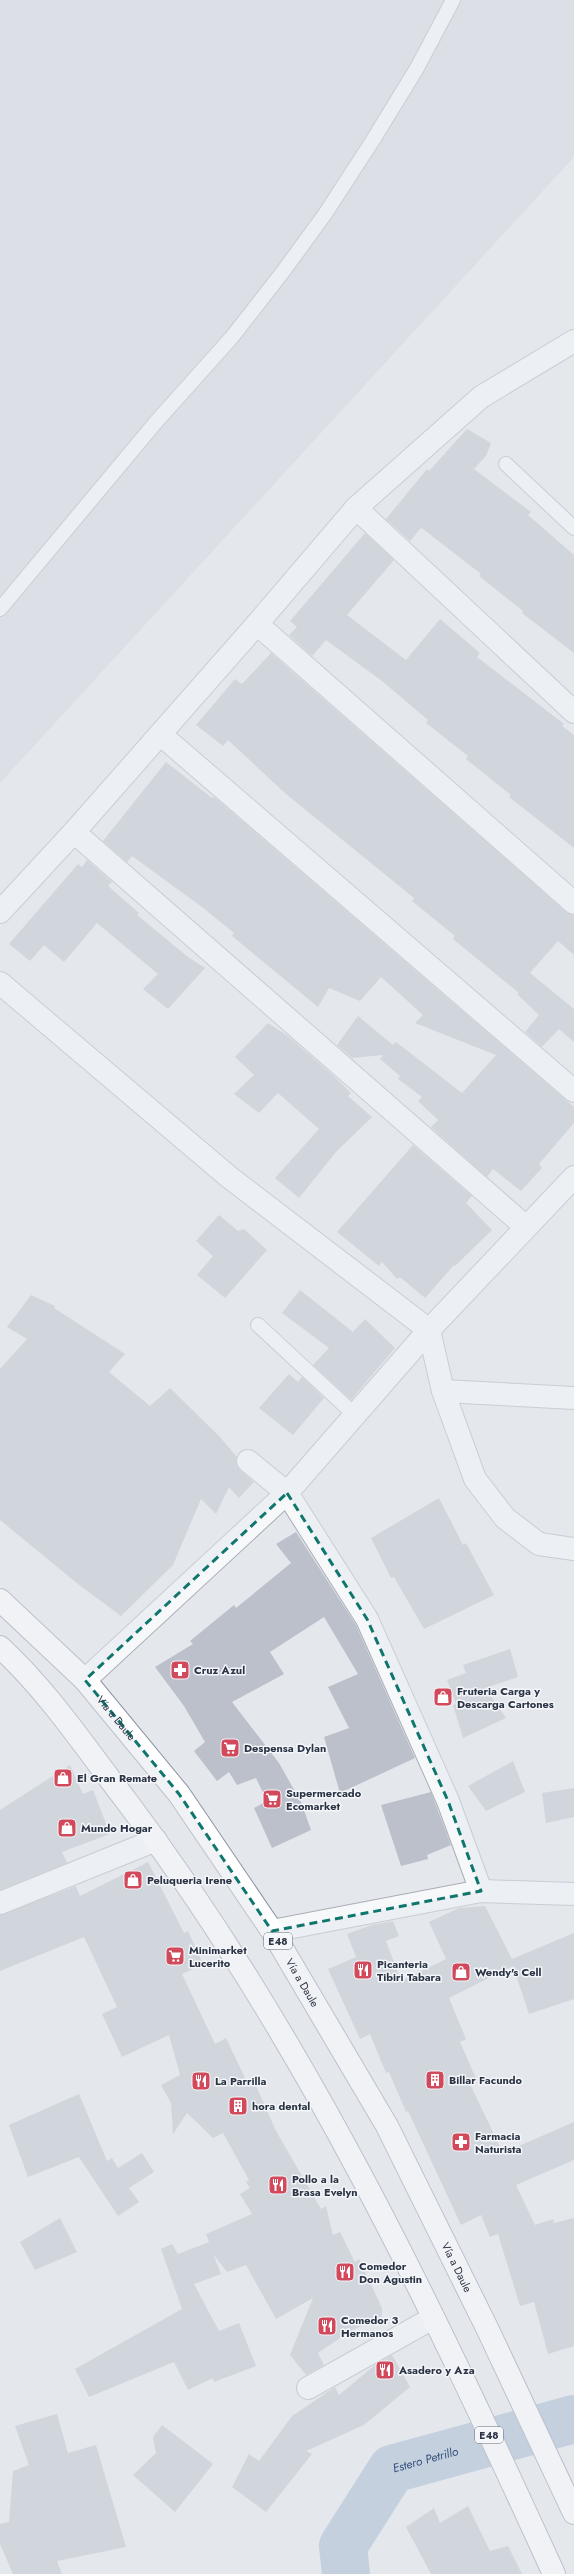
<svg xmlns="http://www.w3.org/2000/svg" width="574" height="2574" font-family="Jost,sans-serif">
<rect width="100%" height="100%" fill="#e4e7ec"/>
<path fill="#d2d6de" d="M0,0H574V157L0,783Z"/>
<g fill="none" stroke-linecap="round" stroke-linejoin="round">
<path stroke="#9fb4cc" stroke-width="48" id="s1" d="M346,2574L343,2546L392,2469L574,2419"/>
</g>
<g fill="#bbc0ca">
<path d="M467,429L491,443L486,456L474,469L531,512L528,515L574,555V653L522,613L523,611L479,576L481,574L423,529L421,528L410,541L386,519L427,469L429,471Z"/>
<path d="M365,533L394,560L347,615L406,660L440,619L480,653L477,657L564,724L562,726L574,735V848L509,797L511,795L466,759L468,756L426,723L428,720L382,681L326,640L312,656L289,635L297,627L290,621Z"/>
<path d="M271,653L566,912L574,915V955L558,941L530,973L574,1009V1042L559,1029L542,1047L525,1032L539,1015L517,994L519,993L453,939L455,936L412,901L414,898L286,794L228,740L223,746L196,725L235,679L242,684Z"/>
<path d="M166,762L212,798L214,797L574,1107V1123L539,1164L542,1168L521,1191L493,1169L487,1177L431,1127L438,1120L418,1101L422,1097L398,1079L400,1076L380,1059L383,1055L352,1058L337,1045L358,1016L393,1045L396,1042L462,1093L496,1055L415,1023L423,1015L381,977L360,1001L329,988L318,1007L232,936L234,933L202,907L132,856L127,862L103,841Z"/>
<path d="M87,860L112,882L108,886L139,913L137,915L188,957L205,968L168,1009L143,989L158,974L97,923L64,962L44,945L30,961L9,944L78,864L82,867Z"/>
<path d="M268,1023L288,1036L335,1077L351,1093L348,1096L372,1117L336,1152L299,1198L275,1178L319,1129L278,1093L259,1113L234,1094L254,1075L235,1057Z"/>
<path d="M413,1145L472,1196L466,1203L492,1230L455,1266L454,1265L425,1298L400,1277L397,1279L382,1262L379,1266L337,1232Z"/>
<path d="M219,1215L238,1231L244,1229L267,1250L225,1298L197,1275L213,1256L196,1241Z"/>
<path d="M300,1290L353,1332L365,1319L395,1348L351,1400L313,1365L329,1348L282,1313Z"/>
<path d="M31,1295L55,1306L54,1308L125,1354L109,1372L150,1406L170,1388L219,1436L237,1457L236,1465L240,1470L254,1482L239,1498L229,1487L216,1514L201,1499L173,1565L121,1616L78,1584L0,1520V1369L27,1339L7,1327Z"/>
<path d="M289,1374L298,1382L302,1377L324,1398L293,1435L259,1408Z"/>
<path d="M439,1498L463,1545L466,1543L494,1595L424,1629L394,1577L391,1578L371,1538Z"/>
<path d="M296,1532L356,1625L415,1758L340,1793L324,1737L349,1728L328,1687L358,1674L324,1617L270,1652L284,1674L232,1702L279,1763L301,1802L311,1830L272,1848L254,1808L267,1801L256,1778L237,1785L229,1772L217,1781L194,1751L205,1742L184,1706L155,1667L193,1644L190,1641L234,1605L236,1608L291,1563L276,1544Z"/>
<path d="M510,1649L518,1677L485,1688L506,1718L463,1738L453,1705L456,1704L447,1680L466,1673L463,1665Z"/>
<path d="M513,1761L525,1792L486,1811L468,1786Z"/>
<path d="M70,1765L83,1794L93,1790L110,1834L62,1852L67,1863L0,1890V1810Z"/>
<path d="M574,1788V1817L546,1823L542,1793Z"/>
<path d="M431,1792L451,1845L427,1855L428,1859L401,1866L381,1805Z"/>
<path d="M148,1862L184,1933L188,1931L203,1964L182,1974L215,2044L226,2038L247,2082L253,2079L276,2131L321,2209L326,2206L333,2235L340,2232L355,2262L359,2259L382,2308V2316L349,2332L318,2353L324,2365L306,2375L290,2355L313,2298L276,2319L246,2265L227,2272L213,2254L221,2274L194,2284L219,2331L239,2323L256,2366L214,2382L213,2378L188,2390L174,2362L89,2397L75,2369L182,2309L161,2249L172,2244L178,2254L209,2242L206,2234L252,2214L240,2194L250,2188L246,2182L249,2180L223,2133L213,2138L187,2113L173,2134L171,2103L161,2085L180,2075L169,2035L122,2057L102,2014L117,2007L84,1937L0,1971V1915L76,1886L80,1896Z"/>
<path d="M485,1906L512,1959L574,1933V1999L529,2014L513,1966L449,1998L466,2039L460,2042L477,2081L470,2084L503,2153L574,2122V2160L516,2185L535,2225L553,2219L554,2223L574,2218V2346L548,2354L534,2302L520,2306L498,2234L490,2237L481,2215L461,2225L408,2111L406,2112L389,2072L386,2073L370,2034L360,2039L328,1969L356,1957L347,1934L372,1925L393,1921L399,1936L386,1941L401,1981L446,1959L429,1922L459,1908Z"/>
<path d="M79,2094L107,2161L112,2158L118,2168L142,2153L154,2172L129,2188L139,2202L118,2216L79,2157L28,2177L9,2125Z"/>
<path d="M60,2218L77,2252L35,2270L20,2242Z"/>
<path d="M392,2355L410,2387L364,2425L306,2451L312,2454L266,2512L232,2487L249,2454L259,2461L292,2416L335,2387L339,2395L375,2365Z"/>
<path d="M57,2414L68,2453L96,2445L126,2547L57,2561L62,2574H13L0,2544V2524L9,2522L13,2471L29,2465L15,2426Z"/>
<path d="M162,2425L213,2464L175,2512L133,2475L156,2453L153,2437Z"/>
<path d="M468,2506L490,2551L508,2546L522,2574H431L406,2527L434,2508L440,2523Z"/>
</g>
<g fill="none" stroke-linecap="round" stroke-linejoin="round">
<defs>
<g id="service">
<path d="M506,464L574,528"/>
<path d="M0,609L156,422L232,337L282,273L325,214L373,140L417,68L453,0"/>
<path d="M258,1325L355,1415"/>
</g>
<g id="minor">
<path d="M356,508L574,712"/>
<path d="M257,624L574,903"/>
<path d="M160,734L574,1091"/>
<path d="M74,832L526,1227"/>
<path d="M0,912L74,832L257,624L356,508L481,397L574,341"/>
<path d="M0,983L229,1177L429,1330L443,1391L475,1479L505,1518L539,1544L574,1549"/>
<path d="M443,1391L574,1398"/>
<path d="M248,1461L287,1493L367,1619L448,1801L481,1891"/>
<path d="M85,1680L287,1493L429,1330L574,1177"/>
<path d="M0,1903L156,1840"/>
<path d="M272,1931L481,1891L574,1894"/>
<path d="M308,2388L433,2318"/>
</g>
<g id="trunk">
<path id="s2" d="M0,1600L85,1680L179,1794L272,1931L387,2126L488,2330L574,2513"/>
<path d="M0,1647C49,1692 87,1750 128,1803C305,2038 432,2307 554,2574"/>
</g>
</defs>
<use href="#service" stroke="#a9aeb7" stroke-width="16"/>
<use href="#minor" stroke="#a9aeb7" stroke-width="24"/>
<use href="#trunk" stroke="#8b94a3" stroke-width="24"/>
<use href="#service" stroke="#f7f8fa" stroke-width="14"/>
<use href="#minor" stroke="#f7f8fa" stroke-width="22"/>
<use href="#trunk" stroke="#fff" stroke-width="22"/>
</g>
<path d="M0 0H574V2574H0ZM287,1493L367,1619L448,1801L481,1891L272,1931L179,1794L85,1680Z" fill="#e4e7ec" fill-opacity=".55" fill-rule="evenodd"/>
<path fill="none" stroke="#0f766e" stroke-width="3" stroke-dasharray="8 5" stroke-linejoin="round" d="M287,1493L367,1619L448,1801L481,1891L272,1931L179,1794L85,1680Z"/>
<defs>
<symbol id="pharmacy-square" viewBox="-11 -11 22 22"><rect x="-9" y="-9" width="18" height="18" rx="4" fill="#d1495b" stroke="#f4f6f9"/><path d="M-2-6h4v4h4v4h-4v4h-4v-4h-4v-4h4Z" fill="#fff"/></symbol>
<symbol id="shop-square" viewBox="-11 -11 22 22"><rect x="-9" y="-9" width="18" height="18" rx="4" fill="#d1495b" stroke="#f4f6f9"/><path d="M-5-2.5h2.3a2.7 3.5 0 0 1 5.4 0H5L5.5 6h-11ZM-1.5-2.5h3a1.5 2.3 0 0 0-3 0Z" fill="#fff"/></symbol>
<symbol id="supermarket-square" viewBox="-11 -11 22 22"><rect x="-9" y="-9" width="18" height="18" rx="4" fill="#d1495b" stroke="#f4f6f9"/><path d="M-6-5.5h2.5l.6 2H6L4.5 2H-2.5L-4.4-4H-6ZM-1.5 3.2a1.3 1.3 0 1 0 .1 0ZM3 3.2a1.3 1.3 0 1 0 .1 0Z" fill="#fff"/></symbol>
<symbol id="restaurant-square" viewBox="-11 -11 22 22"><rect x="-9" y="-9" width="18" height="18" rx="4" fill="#d1495b" stroke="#f4f6f9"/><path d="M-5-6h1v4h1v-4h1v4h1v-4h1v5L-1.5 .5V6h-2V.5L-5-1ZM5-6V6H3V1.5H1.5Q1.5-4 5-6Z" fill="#fff"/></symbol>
<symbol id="building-square" viewBox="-11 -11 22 22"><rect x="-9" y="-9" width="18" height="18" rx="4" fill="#d1495b" stroke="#f4f6f9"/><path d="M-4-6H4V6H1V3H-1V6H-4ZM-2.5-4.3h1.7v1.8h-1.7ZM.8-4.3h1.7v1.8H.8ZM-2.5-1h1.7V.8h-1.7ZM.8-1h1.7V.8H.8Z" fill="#fff"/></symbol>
</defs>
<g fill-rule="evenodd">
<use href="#pharmacy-square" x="169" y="1659" width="22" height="22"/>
<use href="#shop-square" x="432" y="1686" width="22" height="22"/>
<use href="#supermarket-square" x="219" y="1737" width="22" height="22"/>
<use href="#shop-square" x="52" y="1767" width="22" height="22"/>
<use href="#supermarket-square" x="261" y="1788" width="22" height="22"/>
<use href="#shop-square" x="56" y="1817" width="22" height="22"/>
<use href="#shop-square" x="122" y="1869" width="22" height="22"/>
<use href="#supermarket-square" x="164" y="1945" width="22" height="22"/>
<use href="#restaurant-square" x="352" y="1959" width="22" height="22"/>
<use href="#shop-square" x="450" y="1961" width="22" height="22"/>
<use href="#building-square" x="424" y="2069" width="22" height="22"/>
<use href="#restaurant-square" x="190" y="2070" width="22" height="22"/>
<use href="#building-square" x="227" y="2095" width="22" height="22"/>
<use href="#pharmacy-square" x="450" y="2131" width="22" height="22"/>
<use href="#restaurant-square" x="267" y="2174" width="22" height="22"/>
<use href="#restaurant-square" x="334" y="2261" width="22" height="22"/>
<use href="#restaurant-square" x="316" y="2315" width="22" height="22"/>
<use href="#restaurant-square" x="374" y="2359" width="22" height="22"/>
</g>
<g text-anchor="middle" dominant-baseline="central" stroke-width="3" stroke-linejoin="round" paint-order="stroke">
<g fill="#f4f6f9" stroke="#676e7b" stroke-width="1">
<rect x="264" y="1933" width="28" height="16" rx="3"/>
<rect x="475" y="2427" width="28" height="16" rx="3"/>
</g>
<g font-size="10" font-weight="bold" fill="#2b3445">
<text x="278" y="1941">E48</text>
<text x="489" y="2435">E48</text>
</g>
<g font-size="11" font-weight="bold" fill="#2b3445" stroke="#f4f6f9" text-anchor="start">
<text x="194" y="1670">Cruz Azul</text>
<text x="457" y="1691">Fruteria Carga y<tspan x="457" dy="13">Descarga Cartones</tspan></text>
<text x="244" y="1748">Despensa Dylan</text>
<text x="77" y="1778">El Gran Remate</text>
<text x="286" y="1793">Supermercado<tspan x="286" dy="13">Ecomarket</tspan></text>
<text x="81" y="1828">Mundo Hogar</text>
<text x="147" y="1880">Peluqueria Irene</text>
<text x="189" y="1950">Minimarket<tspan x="189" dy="13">Lucerito</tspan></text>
<text x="377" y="1964">Picanteria<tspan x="377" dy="13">Tibiri Tabara</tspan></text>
<text x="475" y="1972">Wendy's Cell</text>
<text x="449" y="2080">Billar Facundo</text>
<text x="215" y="2081">La Parrilla</text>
<text x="252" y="2106">hora dental</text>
<text x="475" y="2136">Farmacia<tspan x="475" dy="13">Naturista</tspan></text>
<text x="292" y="2179">Pollo a la<tspan x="292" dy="13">Brasa Evelyn</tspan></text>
<text x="359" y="2266">Comedor<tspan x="359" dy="13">Don Agustin</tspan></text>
<text x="341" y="2320">Comedor 3<tspan x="341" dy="13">Hermanos</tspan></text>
<text x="399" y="2370">Asadero y Aza</text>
</g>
<g font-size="11" fill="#2b3445" stroke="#f4f6f9">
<text stroke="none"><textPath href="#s2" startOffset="166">Vía a Daule</textPath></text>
<text stroke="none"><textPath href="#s2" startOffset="490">Vía a Daule</textPath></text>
<text stroke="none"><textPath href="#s2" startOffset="814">Vía a Daule</textPath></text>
</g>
<g font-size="12" font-style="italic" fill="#34527a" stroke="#f4f6f9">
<text stroke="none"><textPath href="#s1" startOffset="154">Estero Petrillo</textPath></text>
</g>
</g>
</svg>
